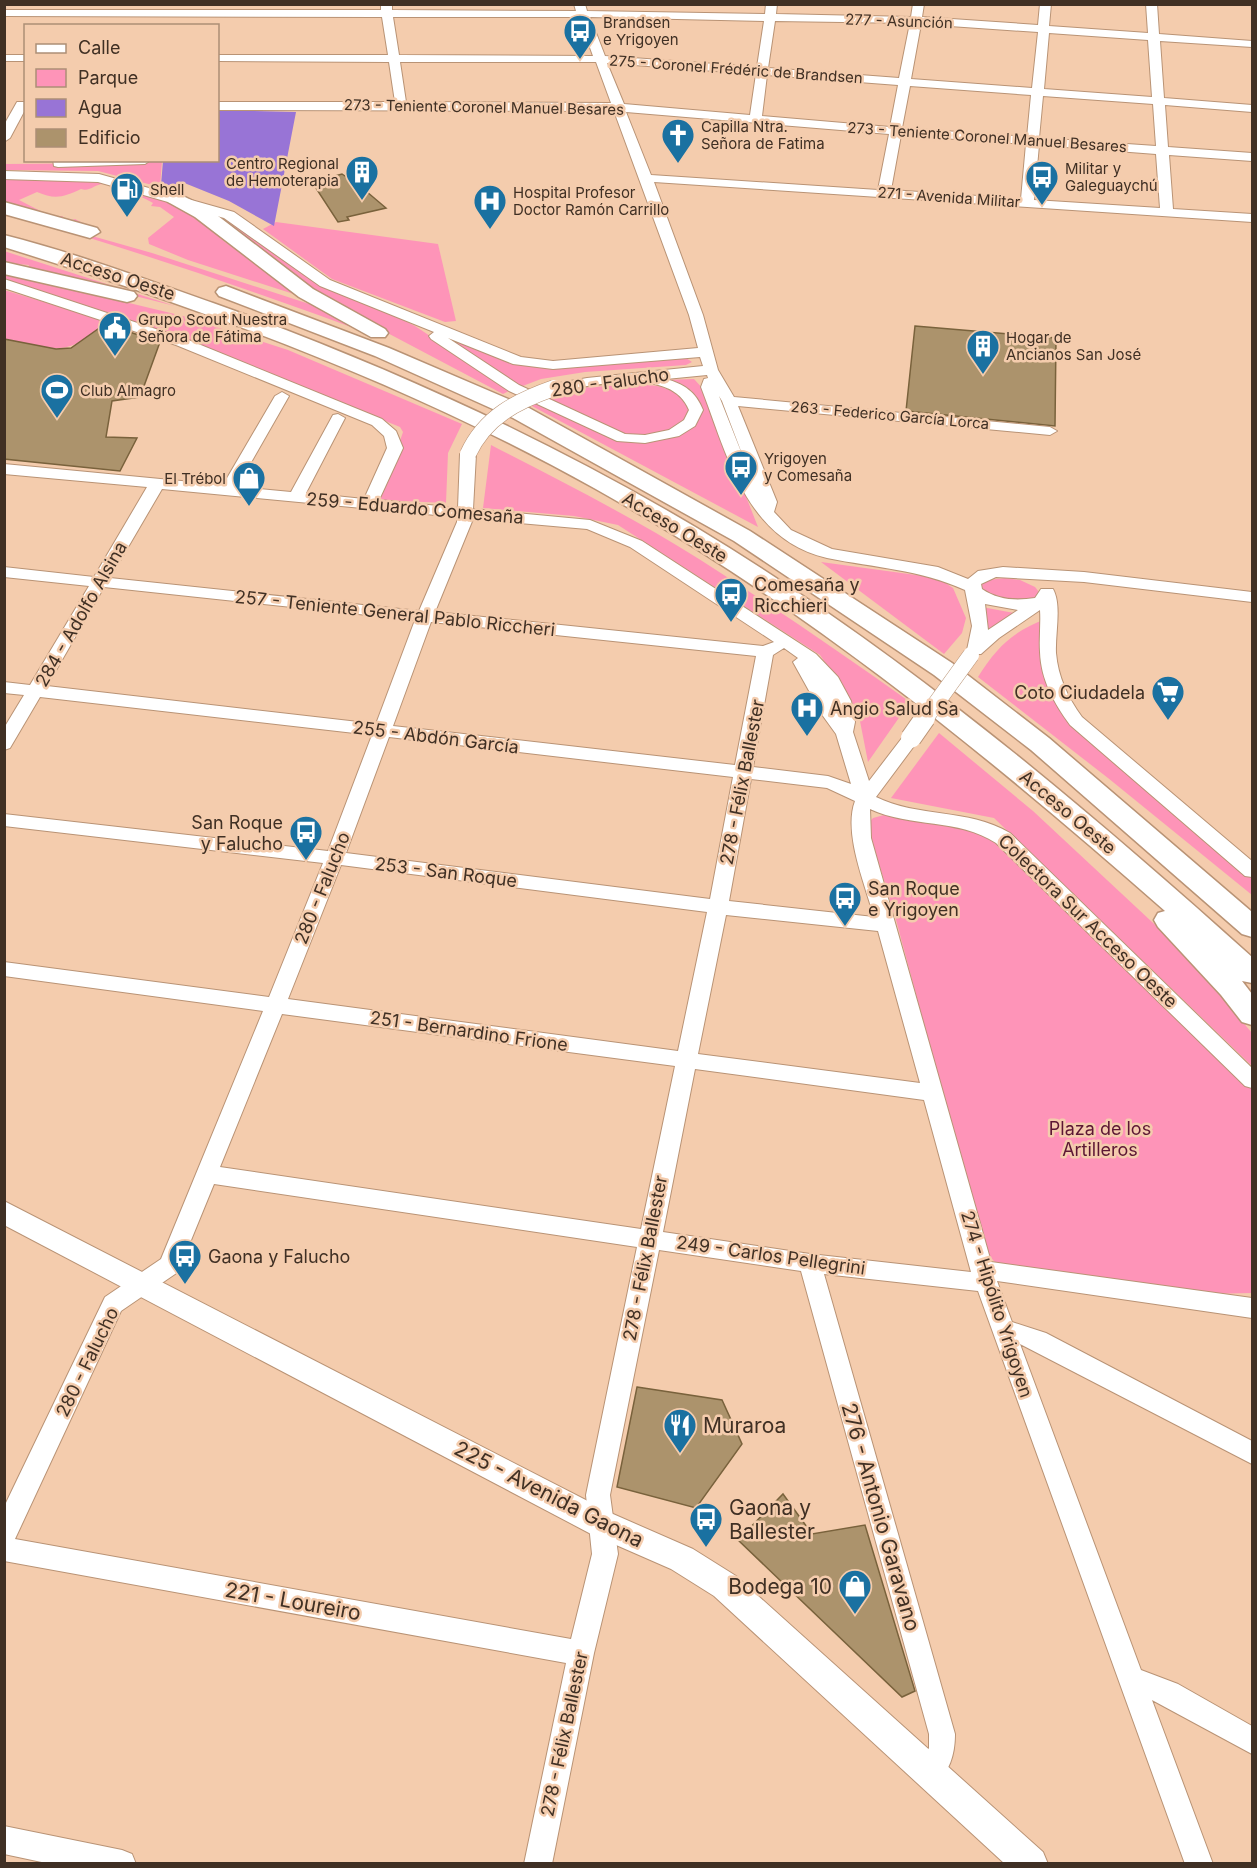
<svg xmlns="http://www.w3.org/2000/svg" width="1257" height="1868" font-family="Inter,sans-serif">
<rect width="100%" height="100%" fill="#f4ccad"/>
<g fill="#fe94b8">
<path d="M148,161H162L160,187L98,171L5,170V164L134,163Z"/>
<path d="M4,177C75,178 152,179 211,224L208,228L224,236L220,238L229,245L240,248L303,297L188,260L149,244L148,238L174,217L160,207L151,206L153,203C143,197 114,184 103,184C95,184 90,192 81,189C64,197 55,200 37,192L19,200L52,217L63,216L60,220L67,222L75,219L98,231L93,232L5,206Z"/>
<path d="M203,209L219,213L290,262L415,326L511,390L503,394L308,291Z"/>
<path d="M4,211L152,253L337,313L381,338C257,292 132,249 5,213Z"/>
<path d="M276,222L438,244L456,321L445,322L332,279L263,229Z"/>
<path d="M4,251L175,306L27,269L29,265L5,263Z"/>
<path d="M5,273L183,316L288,350L462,424L448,453L446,503L380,500L403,432L400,427L173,335L5,281Z"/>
<path d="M4,290L108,321C65,359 57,349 5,339Z"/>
<path d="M444,335L531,367L686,358L692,362L686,365L585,372L541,379L520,387Z"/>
<path d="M694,379L704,390L758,527L530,405L536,401L644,442L677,437L696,423L702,408L691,390L663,380Z"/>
<path d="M638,384C659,385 676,389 690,405L687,420C641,457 590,420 544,398L577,388Z"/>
<path d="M491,445C561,481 632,517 699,559C771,605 841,653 910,702L868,762L858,711L820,655L618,525L574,516L483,508Z"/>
<path d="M821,562L938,578L953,588L966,618L962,633L944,654Z"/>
<path d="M1005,578L1020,580L1035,587L1039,592L1034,602L1016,603L981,591L979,586L988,580Z"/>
<path d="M982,607L1019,614L984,636Z"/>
<path d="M1046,619L1051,689L1119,767L1252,878V895L1108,778L978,677C996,648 1013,631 1046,619Z"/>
<path d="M939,733L1033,811L1181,949L1252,1033V1066L994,818L891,798Z"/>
<path d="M884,815L972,827L991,836L1252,1089V1293L1206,1294L996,1263L985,1252L895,916L867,825L873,818Z"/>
</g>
<path fill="#9874d6" d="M218,110L296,112L274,226L229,201L182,182H177V185H161L163,161L218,160Z"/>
<g fill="#ac936c" stroke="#79623c" stroke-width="1.5">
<path d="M342,174L360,186L386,208L347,217L349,220L338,222L312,182Z"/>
<path d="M105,324L160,342L140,397L112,401L106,437L137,438L120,471L4,459V339L56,349L71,348Z"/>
<path d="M915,326L1056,338L1055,426L906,411Z"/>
<path d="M637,1387L722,1400L742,1444L696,1508L617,1487Z"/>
<path d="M783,1494L812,1534L865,1525L915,1691L902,1697L738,1540Z"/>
</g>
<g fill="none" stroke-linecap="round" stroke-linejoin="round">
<defs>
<g id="minor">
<path d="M381,4H392V10L576,11L574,4H585L587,11L765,14L766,4H777L776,14L911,17L913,4H924L922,17L1038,25L1040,4H1051L1049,26L1148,33L1146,4H1157L1159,34L1252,41V47L1160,41L1164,98L1252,105V112L1165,105L1168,147L1252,153V161L1169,155L1173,209L1252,214V222L654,182L703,315L718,370L734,397L1050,427L1057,431L1050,435L738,406L777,502L774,512L791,530L832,549L938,567L968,579L978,571L1003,567L1084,572L1252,592V602L1084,582L996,577L981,584L982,589C998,600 1016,601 1035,598L1041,589H1053C1062,605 1055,633 1056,653C1058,677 1068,698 1082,717L1252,861V877L1245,876L1070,725C1054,703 1041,680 1040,652C1039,638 1041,624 1040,610L999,638L981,654H969L967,650L972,626L965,590C918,569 876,568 827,558C746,540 727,454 701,387L704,379L708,378L707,375L666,379C684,384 696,392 703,410L695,426L679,436L645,443L617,441L509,391L431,339L429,336L434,332L320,286L224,218L98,182L4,179V171L99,174L234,212L330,280L521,357L553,361L698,348L689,315L614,111L218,110V102H395L389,62L218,61V55H388L382,17L4,16V10H381ZM393,17H579L593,56L399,55ZM590,17L764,21L757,67L605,56ZM775,21L910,23L899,78L768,68ZM921,24L1038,32L1032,88L911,79ZM1049,33L1148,40L1152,97L1044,89ZM400,62H596L611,103L406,102ZM607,63L756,74L750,115L624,104ZM767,75L898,85L890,127L762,116ZM910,86L1031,95L1027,137L902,128ZM1043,96L1153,104L1156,146L1039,138ZM626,112L889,134L878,190L651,175ZM901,135L1026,144L1021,199L891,190ZM1039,145L1156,154L1160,208L1034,200ZM448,338L513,364L553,369L700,357L703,366L587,378L549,385L547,388L554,392C590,386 671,365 689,410L684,420L669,430L645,435L625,434L519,385ZM719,396L722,401L749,472ZM985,604L1018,610L988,630Z"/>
<rect x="4" y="55" width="22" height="6"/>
<path d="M17,102H25L26,108L10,138L4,142V125Z"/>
<path d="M53,160H151L145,164L58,167L54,166Z"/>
<path d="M4,279L186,339L382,419L396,431L403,448L379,500L458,508L460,454L468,449L476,454L473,509L590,520L642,541L816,654L838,677L851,701L855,722L853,732L869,781L905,734H917L920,738L917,742L876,797C918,818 968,808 1010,833L1252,1068V1088L1245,1086L996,843C958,818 911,828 870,809L871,838L991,1262L1252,1298V1318L997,1281L1012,1322L1046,1333L1252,1441V1464L1020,1344L1141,1670L1178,1684L1252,1726V1754L1152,1700L1213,1864H1185L978,1291L824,1274L955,1734C955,1753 950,1776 931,1784L921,1780L917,1770L929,1748V1734L801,1271L659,1250L610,1495L618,1554L594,1653L552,1864H524L566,1663L4,1561V1507L105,1297L161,1259L263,1011L4,976V962L269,997L323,863L4,826V814L328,851L372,735L40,697L10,748L4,750V728L24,695L4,693V682L30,685L89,586L4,577V567L94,577L147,487L4,474V464L223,485L275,396L282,392L289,396L237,487L291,492L333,415L338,414L345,418L306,493L364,499L387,448L384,436L372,425L176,345L4,288ZM162,489L457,517V522L419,611L110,578ZM473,519L587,529L630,547L774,642L763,646L435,612ZM104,587L415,620L376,724L47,686ZM431,622L756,656L735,765L393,726ZM784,648L798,658L793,662L823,716L836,734L851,784L828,776L753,767L773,655ZM389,737L733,777L710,899L346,853ZM751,779L827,788L855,801C843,833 865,884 874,917L729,901ZM341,865L707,912L678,1051L288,999ZM726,915L878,931L920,1083L698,1054ZM282,1014L675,1066L641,1229L220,1167ZM695,1069L924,1100L971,1272L810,1254L663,1232ZM214,1184L637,1247L586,1495L592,1554L571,1639L15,1539L121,1311L178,1272Z"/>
<path d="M4,1826L122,1850L132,1854L136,1864H51L4,1854Z"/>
</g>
<path id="major" d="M4,1201L613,1514L693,1549L736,1576L1043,1852L1048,1864H1005L714,1596L671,1569L591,1534L4,1225Z"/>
<g id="highway">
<path d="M175,192L209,209L313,289L385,329L388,333L385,337H371L299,297L195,217L168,202L166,198L168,194Z"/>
<path d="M4,202L97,228L100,232L90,238L4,214Z"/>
<path d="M4,235C75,253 145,279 213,303C381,363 544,437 697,528C898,649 1078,801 1252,957V983L1242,981L1252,994V1025L1242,1022L1221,995L1158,927L1154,920L1158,913L1165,911C987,754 802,604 594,488C408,384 207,310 4,247Z"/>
<path d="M4,262L134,292L137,296L134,300L127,302L4,274Z"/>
<path d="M226,286L389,348L529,408L750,531L952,663L1049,738L1252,912V937L1242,934L1031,750L934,675L734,541L513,418L375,356L219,296L216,292L219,288Z"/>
</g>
</defs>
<use href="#minor" stroke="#b99375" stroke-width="2"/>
<use href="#major" stroke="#b99375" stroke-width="2"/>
<use href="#highway" stroke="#b99375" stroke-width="3"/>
<use href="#minor" fill="#fff" fill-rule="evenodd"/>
<use href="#major" fill="#fff" fill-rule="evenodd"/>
<use href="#highway" fill="#fff" fill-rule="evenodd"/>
<defs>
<g id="minor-bridge-far1">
<path d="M468,454C485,417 517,401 554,388"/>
<path d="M924,720L971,655"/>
</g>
<path id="minor-bridge" d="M911,738L925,718"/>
</defs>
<use href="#minor-bridge-far1" stroke="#b99375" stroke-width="17" stroke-linecap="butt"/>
<use href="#minor-bridge" stroke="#b99375" stroke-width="22" stroke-linecap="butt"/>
<use href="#minor-bridge-far1" stroke="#fff" stroke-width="16"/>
<use href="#minor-bridge" stroke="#fff" stroke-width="20"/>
</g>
<defs>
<symbol id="bus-pin" viewBox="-11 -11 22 30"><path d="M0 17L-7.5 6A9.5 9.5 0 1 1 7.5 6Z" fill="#1a71a1" stroke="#f4ccad"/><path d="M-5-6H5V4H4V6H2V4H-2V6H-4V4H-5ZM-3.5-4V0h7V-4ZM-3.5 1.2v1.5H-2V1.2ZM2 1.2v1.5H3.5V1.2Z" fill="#fff"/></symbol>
<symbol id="church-pin" viewBox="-11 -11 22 30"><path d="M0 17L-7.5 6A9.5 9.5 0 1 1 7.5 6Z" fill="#1a71a1" stroke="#f4ccad"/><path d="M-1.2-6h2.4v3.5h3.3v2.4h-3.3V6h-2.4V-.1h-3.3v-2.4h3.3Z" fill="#fff"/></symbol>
<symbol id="building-pin" viewBox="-11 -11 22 30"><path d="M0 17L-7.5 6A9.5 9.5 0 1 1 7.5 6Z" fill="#1a71a1" stroke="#f4ccad"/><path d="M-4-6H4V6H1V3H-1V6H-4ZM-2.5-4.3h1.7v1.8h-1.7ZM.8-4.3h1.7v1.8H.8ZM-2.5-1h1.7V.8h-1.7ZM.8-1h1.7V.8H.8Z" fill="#fff"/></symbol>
<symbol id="fuel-pin" viewBox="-11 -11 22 30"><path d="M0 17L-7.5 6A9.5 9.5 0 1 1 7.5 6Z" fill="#1a71a1" stroke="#f4ccad"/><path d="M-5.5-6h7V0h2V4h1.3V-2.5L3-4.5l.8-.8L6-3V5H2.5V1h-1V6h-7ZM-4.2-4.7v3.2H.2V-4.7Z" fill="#fff"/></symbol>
<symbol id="hospital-pin" viewBox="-11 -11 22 30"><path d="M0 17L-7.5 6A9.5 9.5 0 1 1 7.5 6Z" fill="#1a71a1" stroke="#f4ccad"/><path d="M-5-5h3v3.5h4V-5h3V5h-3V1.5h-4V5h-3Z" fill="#fff"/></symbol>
<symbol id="civic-pin" viewBox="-11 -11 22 30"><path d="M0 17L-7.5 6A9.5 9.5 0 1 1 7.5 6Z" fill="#1a71a1" stroke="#f4ccad"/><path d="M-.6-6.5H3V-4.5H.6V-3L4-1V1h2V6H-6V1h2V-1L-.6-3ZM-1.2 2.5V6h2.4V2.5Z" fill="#fff"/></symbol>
<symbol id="stadium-pin" viewBox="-11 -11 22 30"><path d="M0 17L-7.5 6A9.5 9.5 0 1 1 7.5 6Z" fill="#1a71a1" stroke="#f4ccad"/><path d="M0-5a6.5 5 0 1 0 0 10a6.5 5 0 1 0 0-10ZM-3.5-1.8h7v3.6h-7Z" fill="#fff"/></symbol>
<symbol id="shop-pin" viewBox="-11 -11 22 30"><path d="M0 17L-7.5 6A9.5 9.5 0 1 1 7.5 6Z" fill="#1a71a1" stroke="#f4ccad"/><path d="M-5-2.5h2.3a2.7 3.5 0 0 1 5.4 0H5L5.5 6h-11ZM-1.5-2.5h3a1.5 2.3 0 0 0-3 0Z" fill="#fff"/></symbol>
<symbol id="supermarket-pin" viewBox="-11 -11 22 30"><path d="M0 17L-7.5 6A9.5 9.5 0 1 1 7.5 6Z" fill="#1a71a1" stroke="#f4ccad"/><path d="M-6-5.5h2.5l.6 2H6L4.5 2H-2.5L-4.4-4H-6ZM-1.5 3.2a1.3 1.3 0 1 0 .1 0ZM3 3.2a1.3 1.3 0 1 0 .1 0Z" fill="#fff"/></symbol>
<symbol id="restaurant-pin" viewBox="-11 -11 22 30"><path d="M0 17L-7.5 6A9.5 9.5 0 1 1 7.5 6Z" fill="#1a71a1" stroke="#f4ccad"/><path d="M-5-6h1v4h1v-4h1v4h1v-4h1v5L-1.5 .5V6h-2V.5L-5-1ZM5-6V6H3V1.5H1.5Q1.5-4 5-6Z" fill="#fff"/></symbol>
</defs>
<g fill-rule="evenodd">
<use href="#bus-pin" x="561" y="12" width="38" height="52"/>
<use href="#church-pin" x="659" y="116" width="38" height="52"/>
<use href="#building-pin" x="343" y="153" width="38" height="52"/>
<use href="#bus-pin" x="1023" y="158" width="38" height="52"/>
<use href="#fuel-pin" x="108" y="170" width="38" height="52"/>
<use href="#hospital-pin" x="471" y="182" width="38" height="52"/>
<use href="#civic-pin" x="96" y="309" width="38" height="52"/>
<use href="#building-pin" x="964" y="327" width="38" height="52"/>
<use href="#stadium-pin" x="38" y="371" width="38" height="52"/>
<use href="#bus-pin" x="722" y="448" width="38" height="52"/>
<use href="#shop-pin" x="230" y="459" width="38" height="52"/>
<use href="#bus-pin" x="712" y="575" width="38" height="52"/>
<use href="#supermarket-pin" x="1149" y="673" width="38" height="52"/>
<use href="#hospital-pin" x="788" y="689" width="38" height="52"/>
<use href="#bus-pin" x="287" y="813" width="38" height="52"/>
<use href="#bus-pin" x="826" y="879" width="38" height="52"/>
<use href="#bus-pin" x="166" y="1237" width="38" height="52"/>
<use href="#restaurant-pin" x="661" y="1406" width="38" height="52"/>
<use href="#bus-pin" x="687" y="1500" width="38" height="52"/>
<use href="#shop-pin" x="836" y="1567" width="38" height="52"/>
</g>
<g text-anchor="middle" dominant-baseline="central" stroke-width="5" stroke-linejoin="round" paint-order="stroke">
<g font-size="15" fill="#403024" stroke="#f4ccad">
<text transform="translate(899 21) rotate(2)">277 - Asunción</text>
<text transform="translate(736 69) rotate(4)">275 - Coronel Frédéric de Brandsen</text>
<text transform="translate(484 107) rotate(1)">273 - Teniente Coronel Manuel Besares</text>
<text transform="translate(987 137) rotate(4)">273 - Teniente Coronel Manuel Besares</text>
<text transform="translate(949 197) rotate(4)">271 - Avenida Militar</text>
<text transform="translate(890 415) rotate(5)">263 - Federico García Lorca</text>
</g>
<g font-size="15" fill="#403024" stroke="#f4ccad" text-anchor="start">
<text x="603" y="22">Brandsen<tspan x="603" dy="17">e Yrigoyen</tspan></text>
<text x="701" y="126">Capilla Ntra.<tspan x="701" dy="17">Señora de Fatima</tspan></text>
<text x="339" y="163" text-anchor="end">Centro Regional<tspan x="339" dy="17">de Hemoterapia</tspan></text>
<text x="1065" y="168">Militar y<tspan x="1065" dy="17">Galeguaychú</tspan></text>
<text x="150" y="189">Shell</text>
<text x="513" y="192">Hospital Profesor<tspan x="513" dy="17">Doctor Ramón Carrillo</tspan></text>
<text x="138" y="319">Grupo Scout Nuestra<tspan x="138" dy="17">Señora de Fátima</tspan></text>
<text x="1006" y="337">Hogar de<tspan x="1006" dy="17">Ancianos San José</tspan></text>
<text x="80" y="390">Club Almagro</text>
<text x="764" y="458">Yrigoyen<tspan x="764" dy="17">y Comesaña</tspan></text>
<text x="226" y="478" text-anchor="end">El Trébol</text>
</g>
<g font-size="18" fill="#403024" stroke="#f4ccad">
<text transform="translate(118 276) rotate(18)">Acceso Oeste</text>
<text transform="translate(610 382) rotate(-8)">280 - Falucho</text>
<text transform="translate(415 508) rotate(5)">259 - Eduardo Comesaña</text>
<text transform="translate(675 527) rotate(31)">Acceso Oeste</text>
<text transform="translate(395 613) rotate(6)">257 - Teniente General Pablo Riccheri</text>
<text transform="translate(81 614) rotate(-60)">284 - Adolfo Alsina</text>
<text transform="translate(436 737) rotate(7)">255 - Abdón García</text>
<text transform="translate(742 782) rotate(-79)">278 - Félix Ballester</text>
<text transform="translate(1068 812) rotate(40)">Acceso Oeste</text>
<text transform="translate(446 872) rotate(7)">253 - San Roque</text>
<text transform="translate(322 888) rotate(-68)">280 - Falucho</text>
<text transform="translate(1088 921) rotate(44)">Colectora Sur Acceso Oeste</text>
<text transform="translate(469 1031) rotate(8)">251 - Bernardino Frione</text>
<text transform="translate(771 1255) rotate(8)">249 - Carlos Pellegrini</text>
<text transform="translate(645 1258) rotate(-79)">278 - Félix Ballester</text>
<text transform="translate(997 1304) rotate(72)">274 - Hipólito Yrigoyen</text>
<text transform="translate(87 1362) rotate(-64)">280 - Falucho</text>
<text transform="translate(564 1734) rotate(-78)">278 - Félix Ballester</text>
</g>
<g font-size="18" fill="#403024" stroke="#f4ccad" text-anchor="start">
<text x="754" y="584">Comesaña y<tspan x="754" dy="21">Ricchieri</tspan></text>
<text x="1145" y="692" text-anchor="end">Coto Ciudadela</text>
<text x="830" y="708">Angio Salud Sa</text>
<text x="283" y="822" text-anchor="end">San Roque<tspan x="283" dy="21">y Falucho</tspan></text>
<text x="868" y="888">San Roque<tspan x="868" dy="21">e Yrigoyen</tspan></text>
<text x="208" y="1256">Gaona y Falucho</text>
</g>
<g font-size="18" fill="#5c1634" stroke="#f4ccad">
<text x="1100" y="1128">Plaza de los<tspan x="1100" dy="21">Artilleros</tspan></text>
</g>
<g font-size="21" fill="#403024" stroke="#f4ccad" text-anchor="start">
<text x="703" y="1425">Muraroa</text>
<text x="729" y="1507">Gaona y<tspan x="729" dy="24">Ballester</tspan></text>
<text x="832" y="1586" text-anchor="end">Bodega 10</text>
</g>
<g font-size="21" fill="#403024" stroke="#f4ccad">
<text transform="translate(549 1494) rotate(27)">225 - Avenida Gaona</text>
<text transform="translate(881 1517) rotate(74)">276 - Antonio Garavano</text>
<text transform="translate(293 1601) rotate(10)">221 - Loureiro</text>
</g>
</g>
<rect width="1257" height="1868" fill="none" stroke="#403024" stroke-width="12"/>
<rect x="24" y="24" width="195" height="138" fill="#f4ccad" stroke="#ac8e76" stroke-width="1.5"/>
<rect x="36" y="44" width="30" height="9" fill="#ffffff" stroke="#ac8e76" stroke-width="1.5"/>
<text x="78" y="54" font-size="18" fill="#403024">Calle</text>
<rect x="36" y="69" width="30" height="18" fill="#fe94b8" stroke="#ac8e76" stroke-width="1.5"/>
<text x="78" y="84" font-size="18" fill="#403024">Parque</text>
<rect x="36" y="99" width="30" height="18" fill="#9874d6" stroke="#ac8e76" stroke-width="1.5"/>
<text x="78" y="114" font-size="18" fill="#403024">Agua</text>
<rect x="36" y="129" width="30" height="18" fill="#ac936c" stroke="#ac8e76" stroke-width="1.5"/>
<text x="78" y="144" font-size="18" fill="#403024">Edificio</text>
</svg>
